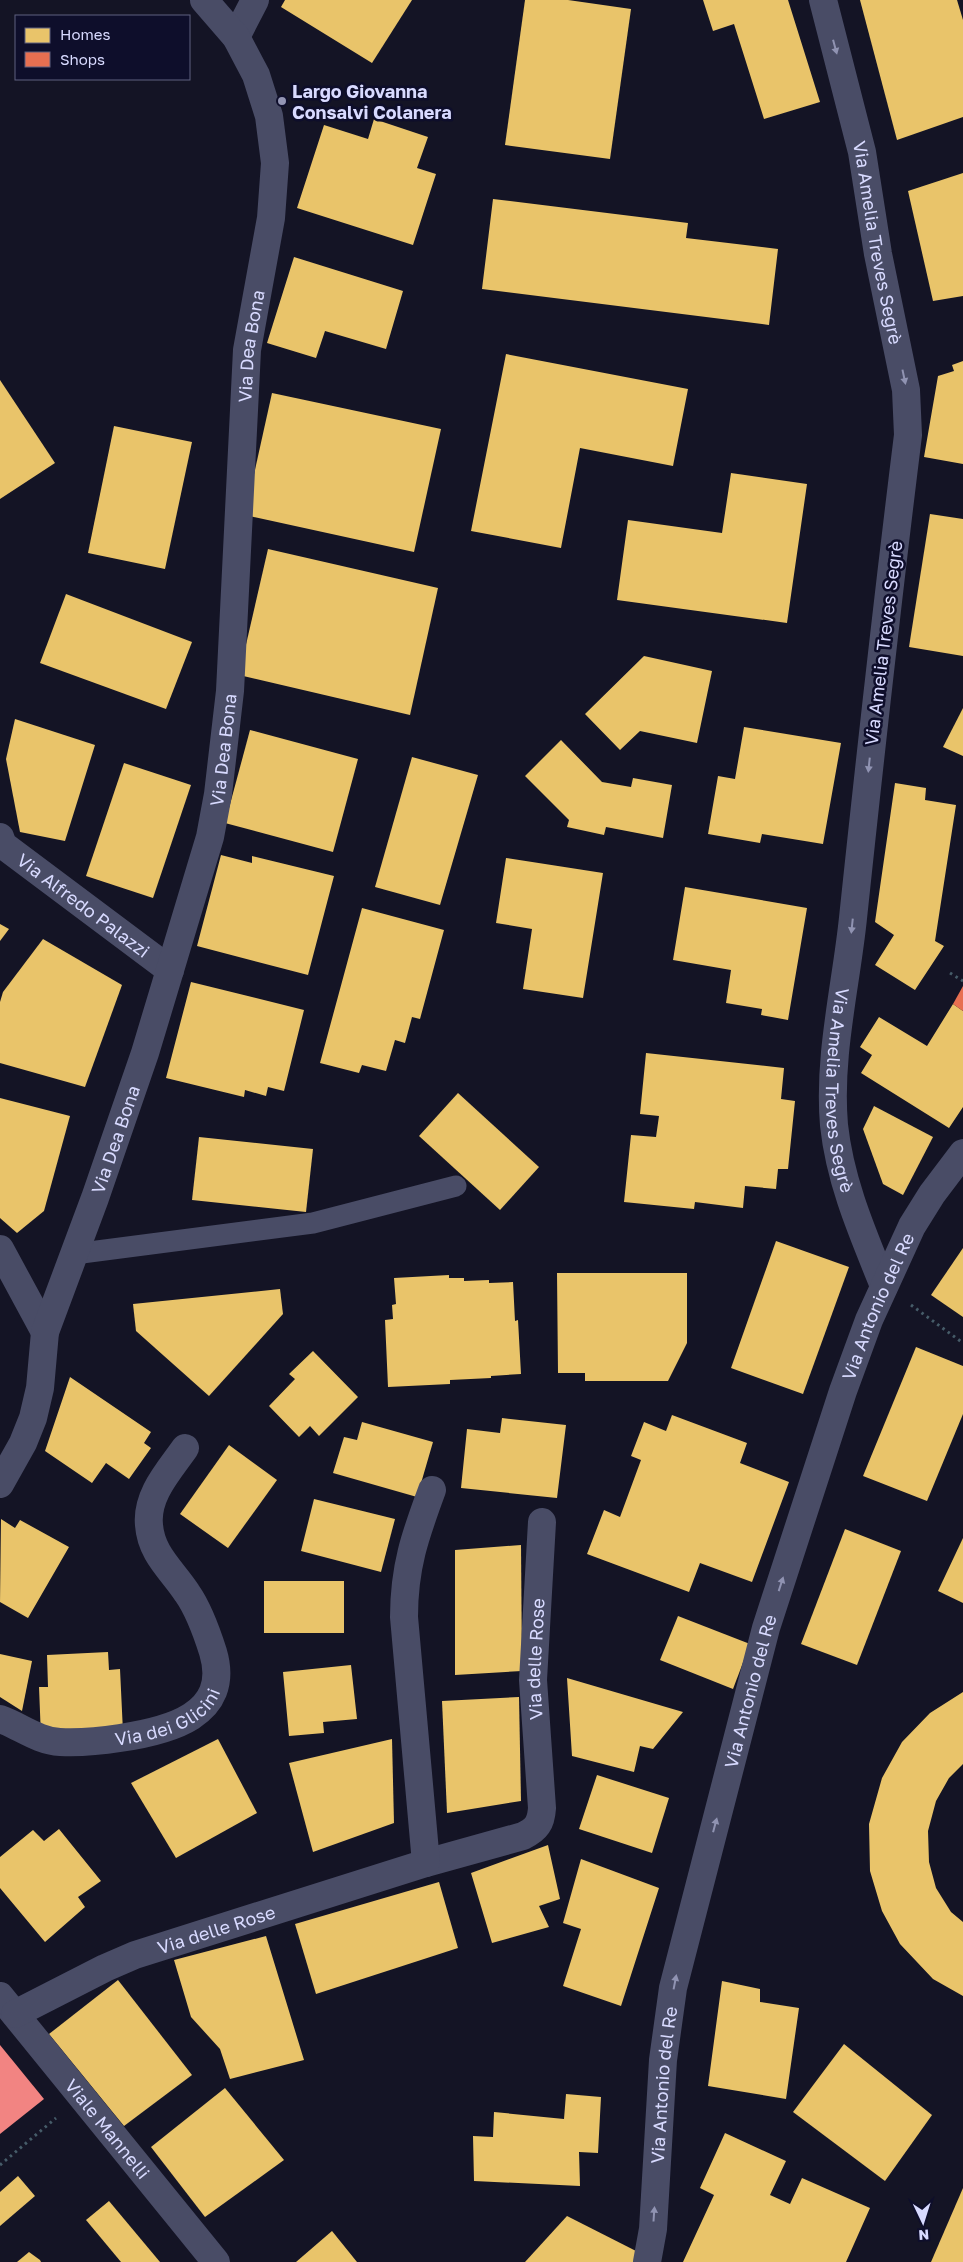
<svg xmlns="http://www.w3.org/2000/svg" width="963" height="2262" font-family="'Golos Text',sans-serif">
<rect width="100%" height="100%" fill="#141425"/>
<g fill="#e9c46a">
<path d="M285,0H412L372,63L281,7Z"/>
<path d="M525,0H568L631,9L610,159L505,145Z"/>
<path d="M703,0H788L820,102L764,119L734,24L713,31Z"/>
<path d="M860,0H957L963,20V117L897,140Z"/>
<path d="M374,119L428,137L417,168L436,174L413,245L297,208L324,125L368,139Z"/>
<path d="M963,173V296L933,301L908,191Z"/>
<path d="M493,199L688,223L686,238L778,249L769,325L482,289Z"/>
<path d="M294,257L403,291L386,349L325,331L316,358L267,343Z"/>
<path d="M506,354L688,389L673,466L580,448L561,548L471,531Z"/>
<path d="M963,361V464L924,457L938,376L954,371L952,365Z"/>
<path d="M0,380L55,463L0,499Z"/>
<path d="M272,393L441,429L414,552L245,515Z"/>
<path d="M114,426L192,442L165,569L88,553Z"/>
<path d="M731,473L807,484L787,623L617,600L628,520L722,533Z"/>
<path d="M930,514L963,519V656L909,647Z"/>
<path d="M268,549L438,588L410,715L239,675Z"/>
<path d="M66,594L192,642L166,709L40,663Z"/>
<path d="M644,656L712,671L697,743L640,731L620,750L585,714Z"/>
<path d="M963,708V756L943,747Z"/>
<path d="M15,719L95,745L65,841L20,832L6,759Z"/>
<path d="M744,727L841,743L823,844L762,834L760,843L708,834L718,776L735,779Z"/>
<path d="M250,730L358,759L333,852L225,823Z"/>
<path d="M561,740L602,782L631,787L633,778L672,785L663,838L606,827L604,835L567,827L569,820L525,776Z"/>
<path d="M412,757L478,775L440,905L375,887Z"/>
<path d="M124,763L191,785L153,898L86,876Z"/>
<path d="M895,783L926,788L925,800L956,805L935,941L944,946L915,990L875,965L894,935L875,922Z"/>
<path d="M221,855L252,863V856L334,876L308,975L197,946Z"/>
<path d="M506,858L603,873L583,998L523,989L532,929L496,923Z"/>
<path d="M685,887L807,908L788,1020L761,1015L762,1009L726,1003L731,970L673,960Z"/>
<path d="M362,908L444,930L420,1019L412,1017L405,1043L395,1040L386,1071L362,1065L359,1073L320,1063Z"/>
<path d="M0,924L9,929L0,941Z"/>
<path d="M43,939L122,985L85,1087L0,1063V1002L3,992Z"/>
<path d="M191,982L304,1010L284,1091L268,1087L266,1096L245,1090L244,1097L166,1078Z"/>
<path d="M953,1004L963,1011V1107L949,1128L861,1073L872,1055L860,1047L879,1017L927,1046Z"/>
<path d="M646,1053L784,1068L781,1099L795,1101L788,1169H778L776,1189L745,1186L743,1208L695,1202L694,1209L624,1202L631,1135L656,1137L659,1116L640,1114Z"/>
<path d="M458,1093L539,1167L500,1210L419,1136Z"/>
<path d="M0,1098L70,1116L44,1211L17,1233L0,1218Z"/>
<path d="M874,1106L933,1137L903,1195L883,1184L863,1129Z"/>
<path d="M199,1137L313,1149L306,1212L192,1200Z"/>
<path d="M776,1241L849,1267L803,1394L731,1368Z"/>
<path d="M963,1248V1317L931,1295Z"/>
<path d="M557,1273H687V1343L668,1381H585V1373H558Z"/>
<path d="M449,1275V1278H464V1281L489,1280V1283L513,1282L515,1321L518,1320L521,1374L491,1376V1378L450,1380V1384L388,1387L385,1320L393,1319L392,1305L396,1304L394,1278Z"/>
<path d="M280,1289L283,1314L209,1396L136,1331L133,1304Z"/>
<path d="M916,1347L963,1366V1414L927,1501L863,1476Z"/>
<path d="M313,1351L358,1397L319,1436L310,1426L299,1437L269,1406L295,1379L289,1374Z"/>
<path d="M70,1377L151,1432L144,1443L151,1448L129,1479L106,1463L92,1483L45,1451Z"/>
<path d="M672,1415L747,1443L740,1463L789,1482L752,1582L700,1563L689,1592L587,1554L604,1510L620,1517L641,1460L631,1456L644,1422L666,1431Z"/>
<path d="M502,1418L566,1425L557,1498L461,1488L467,1429L500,1433Z"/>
<path d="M362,1422L433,1442L417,1497L333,1473L344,1437L357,1440Z"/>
<path d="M229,1445L277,1480L228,1548L180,1514Z"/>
<path d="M314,1499L395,1519L381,1572L301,1551Z"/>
<path d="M1,1519L15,1528L20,1520L69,1547L28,1618L0,1602Z"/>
<path d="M845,1529L901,1551L857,1665L801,1644Z"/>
<path d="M963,1538V1603L938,1591Z"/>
<path d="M521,1545L522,1671L455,1675V1550Z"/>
<rect x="264" y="1581" width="80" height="52"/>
<path d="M678,1616L750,1644L733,1689L660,1660Z"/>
<path d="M108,1652L109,1670L120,1669L123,1732L41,1737L39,1687H48L47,1655Z"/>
<path d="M0,1654L32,1661L22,1711L0,1697Z"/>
<path d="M351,1665L357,1719L323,1722L324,1733L289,1736L283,1672Z"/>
<path d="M567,1678L683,1712L653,1749L640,1746L634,1772L572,1756Z"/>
<path d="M963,1692V1764L949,1778L936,1801L928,1831L929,1862L936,1888L951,1912L963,1922V1996L933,1979L900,1944L882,1911L870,1871L869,1824L882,1778L902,1742L930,1713Z"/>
<path d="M519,1697L521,1801L447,1813L442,1701Z"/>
<path d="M218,1739L257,1813L176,1858L131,1783Z"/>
<path d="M392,1739L394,1823L313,1852L289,1763Z"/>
<path d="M597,1775L669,1798L652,1853L579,1829Z"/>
<path d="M59,1829L101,1881L78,1897L85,1907L45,1942L0,1888V1857L33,1830L44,1841Z"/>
<path d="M548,1845L560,1899L539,1906L549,1927L492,1943L471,1873Z"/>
<path d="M581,1859L659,1888L621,2006L563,1986L581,1929L563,1923Z"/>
<path d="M439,1882L458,1948L316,1994L295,1924Z"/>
<path d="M266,1936L304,2060L230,2079L220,2049L191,2017L174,1960Z"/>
<path d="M118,1980L192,2075L124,2126L49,2034Z"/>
<path d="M722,1981L760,1989V2002L799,2008L786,2099L708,2086Z"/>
<path d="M844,2044L932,2115L885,2181L793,2112Z"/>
<path d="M225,2088L284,2160L205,2217L151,2147Z"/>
<path d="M566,2094L601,2097L598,2153L579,2152L580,2186L474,2181L473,2136L493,2137L494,2112L564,2119Z"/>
<path d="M725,2133L786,2161L770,2195L790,2204L802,2178L870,2208L846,2262H683L714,2195L700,2188Z"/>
<path d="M18,2176L35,2196L0,2226V2192Z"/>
<path d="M963,2188V2262H931Z"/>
<path d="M109,2201L160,2262H121L86,2220Z"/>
<path d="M567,2216L638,2252L634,2262H525Z"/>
<path d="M332,2231L357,2262H296Z"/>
<path d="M29,2252L40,2260L41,2262H17Z"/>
</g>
<path fill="#e76f51" d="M963,986V1011L953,1004Z"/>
<path fill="#f28482" d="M0,2045L44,2099L0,2134Z"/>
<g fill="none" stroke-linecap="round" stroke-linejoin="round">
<g stroke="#465c69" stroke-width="3" stroke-dasharray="2.5 4" stroke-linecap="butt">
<path d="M950,973L963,981"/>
<path d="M911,1305L963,1343"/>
<path d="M0,2165L56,2118"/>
</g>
<path stroke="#494c66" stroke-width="21" d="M74,1254L313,1223L456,1186"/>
<g stroke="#494c66" stroke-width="28">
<path id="s1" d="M823,0L862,152L878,254L906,390L908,435C888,596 870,757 853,918C846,986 828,1056 834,1125C840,1182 863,1234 884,1286"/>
<path d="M236,37L255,0"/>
<path id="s2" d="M0,837L3,845L170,970"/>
<path d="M0,1249L45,1332"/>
<path id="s3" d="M0,1484L23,1443L33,1418L40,1388L45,1332L95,1198L145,1053L210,837L218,794L230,691L247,350L271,218L275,163L269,116L256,75L236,37L204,0"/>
<path id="s4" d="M0,1719C20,1726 38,1741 60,1742C80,1743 101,1741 120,1738C167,1731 232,1716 213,1652C207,1633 199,1610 187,1593C172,1570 151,1554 149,1525C146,1495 169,1471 185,1448"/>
<path id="s5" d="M426,1863L523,1836C537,1829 541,1823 542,1808L533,1680L542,1522"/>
<path id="s6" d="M0,1996L216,2262"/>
<path id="s7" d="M15,2014L105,1968L135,1955L426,1863L404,1617C404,1567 415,1536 432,1490"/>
<path id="s8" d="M647,2262L653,2229L663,2060L673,1988L766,1628L843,1391L869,1320L912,1226L932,1194L963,1153"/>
</g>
</g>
<defs><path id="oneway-solid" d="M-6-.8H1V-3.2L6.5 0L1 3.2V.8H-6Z" transform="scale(1.25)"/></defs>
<g fill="#9093b2">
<use href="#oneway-solid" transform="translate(835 47) rotate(75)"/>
<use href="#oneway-solid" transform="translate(904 377) rotate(78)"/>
<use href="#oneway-solid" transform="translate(869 765) rotate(96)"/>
<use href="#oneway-solid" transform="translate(852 926) rotate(96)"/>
<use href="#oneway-solid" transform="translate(781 1584) rotate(-72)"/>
<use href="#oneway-solid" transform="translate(715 1825) rotate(-75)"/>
<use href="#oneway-solid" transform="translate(675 1982) rotate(-79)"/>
<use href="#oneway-solid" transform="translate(654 2214) rotate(-86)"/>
</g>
<circle fill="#9395b3" stroke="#0e0e2b" stroke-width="2" cx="282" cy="101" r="5"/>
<g text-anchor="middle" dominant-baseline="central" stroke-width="5" stroke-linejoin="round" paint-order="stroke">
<g font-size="18" font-weight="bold" fill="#d8daff" stroke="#0e0e2b" text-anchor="start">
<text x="292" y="91">Largo Giovanna<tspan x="292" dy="21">Consalvi Colanera</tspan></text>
</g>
<g font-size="18" fill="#d8daff" stroke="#0e0e2b">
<text stroke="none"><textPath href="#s1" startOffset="249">Via Amelia Treves Segrè</textPath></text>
<text stroke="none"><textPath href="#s3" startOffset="1176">Via Dea Bona</textPath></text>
<text transform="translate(883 643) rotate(-83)">Via Amelia Treves Segrè</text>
<text stroke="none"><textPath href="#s3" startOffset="771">Via Dea Bona</textPath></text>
<text stroke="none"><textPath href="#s2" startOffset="109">Via Alfredo Palazzi</textPath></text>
<text stroke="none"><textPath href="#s1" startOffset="1104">Via Amelia Treves Segrè</textPath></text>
<text stroke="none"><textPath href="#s3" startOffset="366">Via Dea Bona</textPath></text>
<text stroke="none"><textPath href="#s8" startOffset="988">Via Antonio del Re</textPath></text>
<text stroke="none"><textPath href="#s5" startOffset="286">Via delle Rose</textPath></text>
<text stroke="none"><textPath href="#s8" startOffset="582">Via Antonio del Re</textPath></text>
<text stroke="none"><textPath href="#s4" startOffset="178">Via dei Glicini</textPath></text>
<text stroke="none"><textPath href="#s7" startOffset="219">Via delle Rose</textPath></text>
<text stroke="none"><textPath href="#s8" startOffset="178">Via Antonio del Re</textPath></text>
<text stroke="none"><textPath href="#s6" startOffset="171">Viale Mannelli</textPath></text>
</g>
</g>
<rect x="15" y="15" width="175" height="65" fill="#0e0e2b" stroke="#5f6080"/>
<rect x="25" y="28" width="25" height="15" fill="#e9c46a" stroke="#5f6080"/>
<text x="60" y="40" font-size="15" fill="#d8daff">Homes</text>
<rect x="25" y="52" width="25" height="15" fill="#e76f51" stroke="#5f6080"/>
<text x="60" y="65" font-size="15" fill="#d8daff">Shops</text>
<g transform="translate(923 2222) rotate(176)" stroke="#0e0e2b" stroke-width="4" paint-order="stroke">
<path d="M0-4L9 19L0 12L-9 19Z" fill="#d8daff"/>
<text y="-8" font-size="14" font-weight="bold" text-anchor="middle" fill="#d8daff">N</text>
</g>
</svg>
